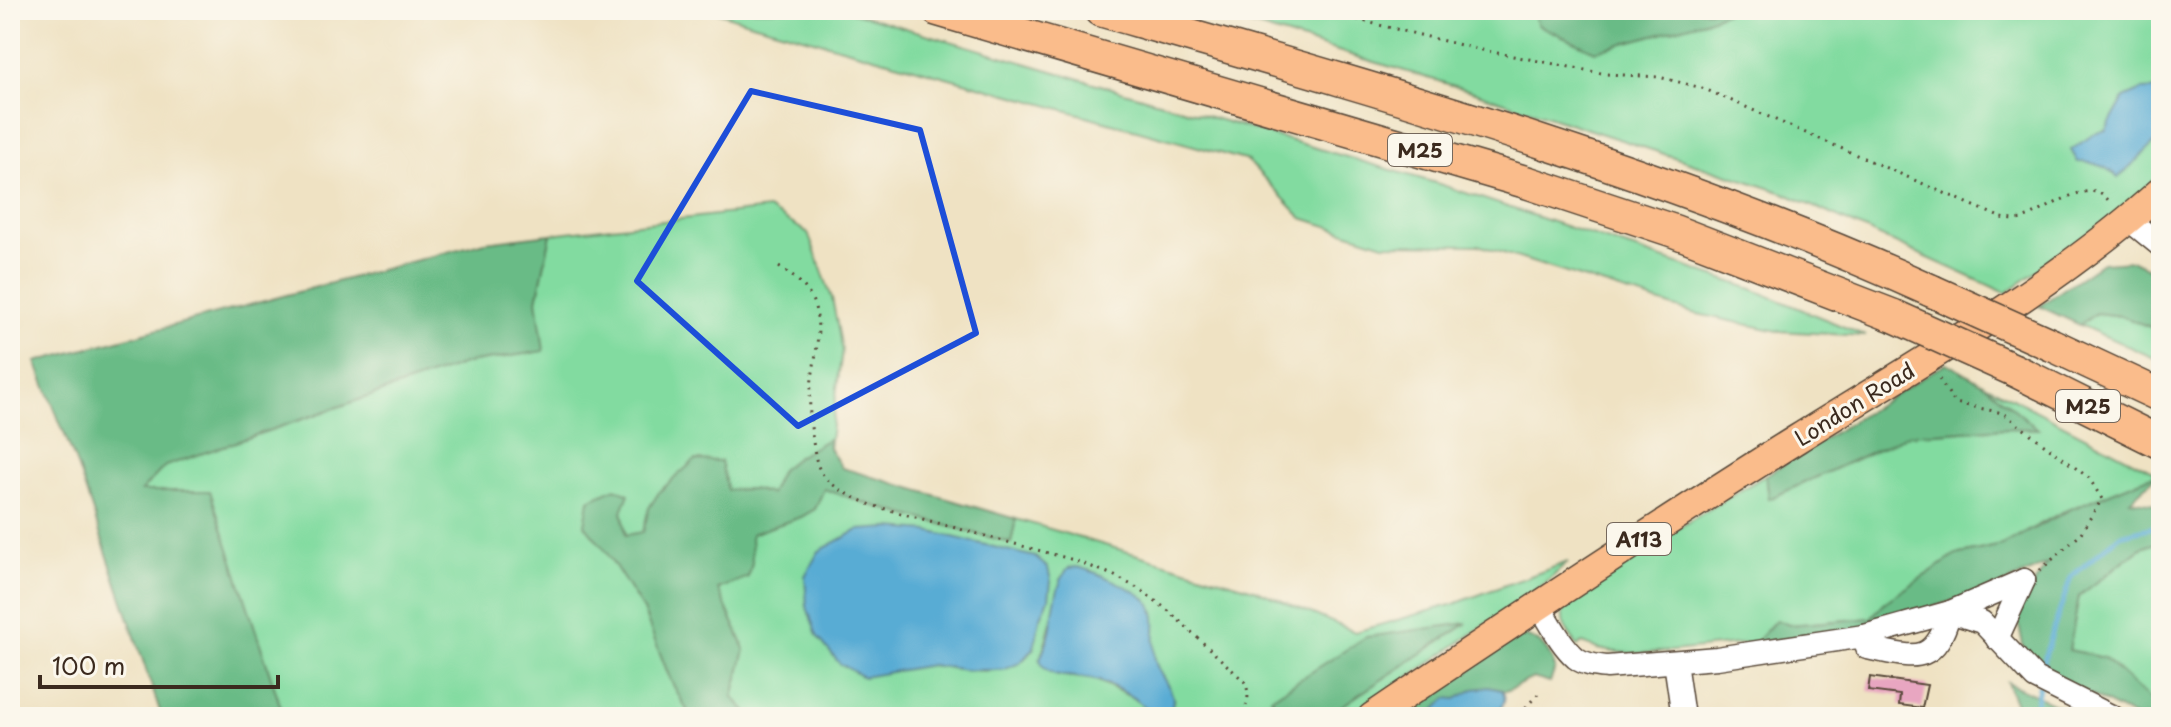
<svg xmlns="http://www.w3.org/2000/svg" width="2171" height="727" font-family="'Playpen Sans',sans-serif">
<rect width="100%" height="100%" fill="#fbf7ec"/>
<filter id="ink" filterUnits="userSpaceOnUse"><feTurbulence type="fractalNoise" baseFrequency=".0125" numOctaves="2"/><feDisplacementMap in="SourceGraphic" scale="16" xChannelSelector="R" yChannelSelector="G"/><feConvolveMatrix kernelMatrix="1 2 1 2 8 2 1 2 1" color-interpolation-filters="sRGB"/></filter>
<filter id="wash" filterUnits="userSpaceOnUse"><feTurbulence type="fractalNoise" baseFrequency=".006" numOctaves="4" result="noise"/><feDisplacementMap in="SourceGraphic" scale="32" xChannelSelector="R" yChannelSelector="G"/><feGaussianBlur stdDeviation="1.8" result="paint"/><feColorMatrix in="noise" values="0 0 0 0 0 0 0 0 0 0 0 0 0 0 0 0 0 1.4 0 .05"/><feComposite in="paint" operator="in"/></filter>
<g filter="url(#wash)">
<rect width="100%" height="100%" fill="#efe2c3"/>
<g fill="#82dba0" stroke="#5e825f" stroke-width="2" fill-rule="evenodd">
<path d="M711,10H844L1439,184L1752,289L1866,336L1778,331L1693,313L1478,245L1384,244L1302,218L1248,161L745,21Z"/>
<path d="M1201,10H2161V172L2130,205L2006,293L1784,193L1468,90Z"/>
<path d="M768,209L808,233L832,298L842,350L829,448L827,440L796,458L781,470L771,494L752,489L727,490L649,509L643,532L626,536L622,511L585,525L605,550L643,610L671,681L691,717H284L210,492H140L165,466L467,363L543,351L537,300L551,234Z"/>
<path d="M2096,313L2121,316L2161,331V361L2080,325Z"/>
<path d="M1983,383L2158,474L2062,512L2002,545L1956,555L1884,603L1871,618L1789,625L1776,620L1755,643C1706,644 1625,665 1583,643L1578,646C1562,627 1558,617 1569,594L1766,475L1769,499L1908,435L2004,428L2037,429Z"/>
<path d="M824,488L871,505L1011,543L1016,519L1254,589L1355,632L1454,604L1568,562L1547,582L1351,717H1325L1465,625L1271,698L1287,717H1163L1167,715L1174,699L1157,667L1153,652V638L1124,586L1106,580L1090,570L1062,576C1055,604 1050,631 1040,659L1059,675L1096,680L1135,699L1149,712L1159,717H752L733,697L745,649L718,589L748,577L752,563L750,534L801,517L815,509ZM928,531L963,540L1049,599C1045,607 1041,615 1039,623C1037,631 1037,641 1033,648C1014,682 962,669 931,665Z"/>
<path d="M2161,541V710L2104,658L2069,650L2079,596L2139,549Z"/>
</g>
<g fill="#69bb86" stroke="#527252" stroke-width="2">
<path d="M1531,10H1731L1705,21L1595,51L1538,25Z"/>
<path d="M551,234L537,300L544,351L467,363L165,466L141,491H210L284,717H162L78,468L36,362L485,242Z"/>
<path d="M2133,261L2161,274V331L2121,316L2096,313L2080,325L2039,306L2102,263Z"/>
<path d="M1946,363L1983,383L2038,429L2004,428L1908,435L1769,499L1766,475Z"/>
<path d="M828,439L829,448L842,468L1016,519L1011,543L871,505L824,489L815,509L801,517L751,534L752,563L748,577L718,589L745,649L733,697L752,717H691L671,681L643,610L605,550L585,525L589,500L615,488L629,494L622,511L626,535L643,532L649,508L660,491L695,460L721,461L727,490L752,489L770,494L781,470L796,458Z"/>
<path d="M2161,472L2130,500L2161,505V541L2139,549L2079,596L2069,650L2104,658L2161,710V717H2134L2027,663L2016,612L2047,564L2000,586L1862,629L1755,643L1776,620L1789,625L1871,618L1884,603L1956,555L2002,545L2071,509Z"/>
<path d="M1467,623L1325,717H1287L1271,698L1366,637Z"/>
<path d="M1521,635C1541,640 1549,649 1555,668L1550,683L1533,678L1506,691C1476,681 1457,698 1434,716L1435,717H1401Z"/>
<path d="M2007,682L2082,717H2021Z"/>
</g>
<g fill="#58acd4" stroke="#4a6b79" stroke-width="2">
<path d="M2161,89V137L2118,178C2107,166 2095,162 2078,162L2071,150L2094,134L2106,130L2124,98L2142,90Z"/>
<path d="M890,528L928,531L1035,557L1048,568L1051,581L1049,599L1040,619L1034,648L1020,663L1003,670H965L931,665L863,677L839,663L817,636L807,607L805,576L819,551L858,530Z"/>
<path d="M1076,567C1090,569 1138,590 1148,601C1162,616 1151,641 1155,660C1160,683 1184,693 1167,715C1153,719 1146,707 1135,699C1124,692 1108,683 1095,680C1078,674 1045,682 1040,659C1044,648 1050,637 1051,626C1054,608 1056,584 1068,568Z"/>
<path d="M1488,687L1502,690C1509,702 1500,708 1494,717L1434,716L1436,709L1447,698L1456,699L1474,689Z"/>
</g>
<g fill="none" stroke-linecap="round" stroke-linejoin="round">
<g stroke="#58acd4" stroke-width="5">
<path d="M2042,673L2046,652L2071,577L2120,535L2154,527L2161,515"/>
<path d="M2033,717L2039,687"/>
</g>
</g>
<g id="blocks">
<path fill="#e8a6c1" d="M1870,677L1927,685L1922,708L1899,705L1900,695L1868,691Z"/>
</g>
</g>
<g filter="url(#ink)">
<use href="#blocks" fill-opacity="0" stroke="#564637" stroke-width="2"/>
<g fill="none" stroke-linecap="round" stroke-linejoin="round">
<defs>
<g id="minor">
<path d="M2129,220L2161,246"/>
<path d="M1539,605C1550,622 1560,644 1576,658C1585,665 1597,666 1607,667L1717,658L1864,636L1950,612L2024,580"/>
<path d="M1864,636L1867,648C1914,657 1934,668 1950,612L1982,622L2035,678L2113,717"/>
<path d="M1997,639L2024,580"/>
<path d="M1675,662L1683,717"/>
</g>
<path id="major" d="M1372,717C1512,623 1653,529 1797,439C1921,361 2052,289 2161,191"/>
<g id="highway">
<path d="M938,10L1529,183L1674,231L1894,316"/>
<path d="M1100,10C1382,91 1665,170 1932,291"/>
<path d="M2052,345L2161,396"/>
<path d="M2014,370L2161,443"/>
</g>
</defs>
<use href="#minor" stroke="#564637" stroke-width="25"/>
<use href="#major" stroke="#564637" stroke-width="31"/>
<use href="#highway" stroke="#564637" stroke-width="35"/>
<g stroke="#564637" stroke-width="3" stroke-dasharray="2 6" stroke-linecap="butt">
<path d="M1318,10L1477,49L1606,74L1659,77L1702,88L2002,218C2008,219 2016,221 2021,219C2047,213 2091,171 2111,204"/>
<path d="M779,267C790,275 800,280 807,291C829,322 811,364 810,399C809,413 811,428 813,442C815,454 816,467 824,476C835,490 855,497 871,505L1074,560L1113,575L1141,590L1170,612L1244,681C1251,693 1248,706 1240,717"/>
<path d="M1939,379L1955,403L2003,413L2089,478L2102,499L2079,536L2038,572"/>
<path d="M1523,715L1525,708L1540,692"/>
</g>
<use href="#minor" stroke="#fff" stroke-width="22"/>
<use href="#major" stroke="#fabc8b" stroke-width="28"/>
<use href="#highway" stroke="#fabc8b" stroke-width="32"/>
<defs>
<g id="highway-bridge">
<path d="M1932,291L2052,345"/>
<path d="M1894,316L2014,370"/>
</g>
</defs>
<use href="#highway-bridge" stroke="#564637" stroke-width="35" stroke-linecap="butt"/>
<use href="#highway-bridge" stroke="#fabc8b" stroke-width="32"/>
</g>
</g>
<path fill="none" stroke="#1d4ed8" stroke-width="6" stroke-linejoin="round" d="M751,91L920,130L976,333L798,426L637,281Z"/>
<g text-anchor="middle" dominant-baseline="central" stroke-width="6" stroke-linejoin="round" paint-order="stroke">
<g fill="#fbf7ec" stroke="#75685c" stroke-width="2">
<rect x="1388" y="134" width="64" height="32" rx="6"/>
<rect x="2056" y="390" width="64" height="32" rx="6"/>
<rect x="1607" y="523" width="64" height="32" rx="6"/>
</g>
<g font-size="20" font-weight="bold" fill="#3b2a1e">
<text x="1420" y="150">M25</text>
<text x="2088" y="406">M25</text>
<text x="1639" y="539">A113</text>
</g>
<g font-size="22" fill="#3b2a1e" stroke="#fbf7ec">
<text transform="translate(1854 403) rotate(-32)">London Road</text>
</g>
</g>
<rect width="2171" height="727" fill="none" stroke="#fbf7ec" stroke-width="40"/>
<path d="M40 675v12h238v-12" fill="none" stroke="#3b2a1e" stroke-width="4"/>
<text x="52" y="675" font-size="24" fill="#3b2a1e" stroke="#fbf7ec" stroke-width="6" paint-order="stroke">100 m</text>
</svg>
